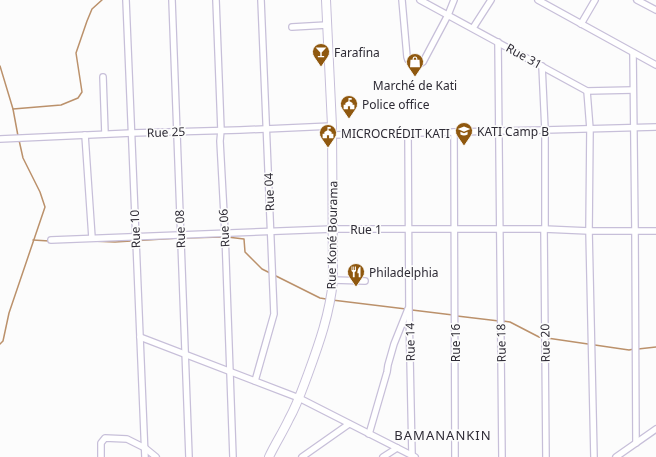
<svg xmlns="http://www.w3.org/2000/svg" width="656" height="457" font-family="'Noto Sans',sans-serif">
<rect width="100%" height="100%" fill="#fcfcfc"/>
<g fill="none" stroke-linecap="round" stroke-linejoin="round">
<g stroke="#bb916b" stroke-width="1.5">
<path d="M0,66L13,109L18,136"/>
<path d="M13,109L61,105L78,98L82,92L76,53L87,21L92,9L102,0"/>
<path d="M227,237L244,239L245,252L262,269L270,273"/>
<path d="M183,238L223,237"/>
<path d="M33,240L49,241"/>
<path d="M91,241L115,242L179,238"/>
<path d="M274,275L320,298L326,299"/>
<path d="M332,300L406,309"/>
<path d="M412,310L453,315"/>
<path d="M457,316L499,321"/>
<path d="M503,321L510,322L539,337L543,338"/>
<path d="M547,338L629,350L634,349"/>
<path d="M0,344L3,341L9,313L45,207L40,192L23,158L19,140"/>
<path d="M638,349L656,347"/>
</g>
<defs>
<g id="minor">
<path d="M126,0L145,457"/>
<path d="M172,0L189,457"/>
<path d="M216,0L221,130L220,141L225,233L233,457"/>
<path d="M402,0L407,57L408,60L420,64L423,62L448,15L454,0"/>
<path d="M420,0L587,91L633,90"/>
<path d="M538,0L656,65"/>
<path d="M637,0L656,10"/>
<path d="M581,24L595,0"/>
<path d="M292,27L327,25"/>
<path d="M473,28L491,0"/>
<path d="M498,42L502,457"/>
<path d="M633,53L635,231L636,443"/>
<path d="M542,66L545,130V229H544L546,457"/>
<path d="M103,77L105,134"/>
<path d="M587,91L590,129L589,231L594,457"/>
<path d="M454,132L455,457"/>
<path d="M408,133L409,310L412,455"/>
<path d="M85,135L92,238"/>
<path d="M332,135L545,130L656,127"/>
<path d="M0,139L132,133L240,130L332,126"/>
<path d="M51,240L333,229H544L589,231H656"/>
<path d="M333,280L365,281"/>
<path d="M140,337L299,398L415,457"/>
<path d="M255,381L274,314L261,0"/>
<path d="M369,434L387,372L388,365L394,344L408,309"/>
<path d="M101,457V443L105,438L127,439L145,448L156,457"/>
<path d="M302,457L349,424"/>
<path d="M383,457L397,448"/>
<path d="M616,457L656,429"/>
</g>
<path id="highway" d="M269,457C275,444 283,432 289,419C297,405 302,390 308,374C319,344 330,313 333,280L332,126L326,0"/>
</defs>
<use href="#minor" stroke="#c7bfd9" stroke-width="8"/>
<use href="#highway" stroke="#c7bfd9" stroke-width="10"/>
<use href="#minor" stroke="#fff" stroke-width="5.5"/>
<use href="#highway" stroke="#fff" stroke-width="8"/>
</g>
<defs>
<symbol id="bar-pin" viewBox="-11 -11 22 30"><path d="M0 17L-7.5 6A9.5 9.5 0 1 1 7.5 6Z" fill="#8f580f" stroke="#fcfcfc"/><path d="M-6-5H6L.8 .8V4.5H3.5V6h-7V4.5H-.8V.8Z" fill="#fff"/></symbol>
<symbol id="shop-pin" viewBox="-11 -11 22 30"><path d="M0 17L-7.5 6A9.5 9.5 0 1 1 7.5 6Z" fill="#8f580f" stroke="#fcfcfc"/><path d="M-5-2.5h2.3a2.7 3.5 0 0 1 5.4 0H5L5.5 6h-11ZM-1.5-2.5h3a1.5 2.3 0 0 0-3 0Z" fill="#fff"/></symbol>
<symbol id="civic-pin" viewBox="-11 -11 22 30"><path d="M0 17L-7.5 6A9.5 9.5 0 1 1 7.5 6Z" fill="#8f580f" stroke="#fcfcfc"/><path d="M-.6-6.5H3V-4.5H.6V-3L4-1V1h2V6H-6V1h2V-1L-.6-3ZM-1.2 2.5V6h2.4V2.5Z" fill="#fff"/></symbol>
<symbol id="school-pin" viewBox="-11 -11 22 30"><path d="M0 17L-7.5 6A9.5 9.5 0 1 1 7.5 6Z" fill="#8f580f" stroke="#fcfcfc"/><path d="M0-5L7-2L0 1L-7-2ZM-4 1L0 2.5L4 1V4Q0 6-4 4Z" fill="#fff"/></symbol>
<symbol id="restaurant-pin" viewBox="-11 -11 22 30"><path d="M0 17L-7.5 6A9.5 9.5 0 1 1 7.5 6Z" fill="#8f580f" stroke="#fcfcfc"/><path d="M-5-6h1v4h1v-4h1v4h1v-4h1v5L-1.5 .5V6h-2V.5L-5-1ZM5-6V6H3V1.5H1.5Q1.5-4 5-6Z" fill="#fff"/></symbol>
</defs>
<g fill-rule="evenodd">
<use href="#bar-pin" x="311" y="42" width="20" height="27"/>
<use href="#shop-pin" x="405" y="52" width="20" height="27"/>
<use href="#civic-pin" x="339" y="94" width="20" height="27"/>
<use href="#school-pin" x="454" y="121" width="20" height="27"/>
<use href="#civic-pin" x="318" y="123" width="20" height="27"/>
<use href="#restaurant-pin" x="346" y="262" width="20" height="27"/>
</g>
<g text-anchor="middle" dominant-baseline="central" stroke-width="3.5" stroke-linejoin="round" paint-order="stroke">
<g font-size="12" fill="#2e2b35" stroke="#fcfcfc" text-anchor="start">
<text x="334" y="52">Farafina</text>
<text x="415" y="85" text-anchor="middle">Marché de Kati</text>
<text x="362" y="104">Police office</text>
<text x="477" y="131">KATI Camp B</text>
<text x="341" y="133">MICROCRÉDIT KATI</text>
<text x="369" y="272">Philadelphia</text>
</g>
<g font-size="12" fill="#2e2b35" stroke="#fcfcfc">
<text transform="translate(524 56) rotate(29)">Rue 31</text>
<text transform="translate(166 132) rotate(-2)">Rue 25</text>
<text transform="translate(269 192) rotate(-92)">Rue 04</text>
<text transform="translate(224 228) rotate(-93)">Rue 06</text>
<text transform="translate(135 229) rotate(-92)">Rue 10</text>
<text transform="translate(180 229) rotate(-92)">Rue 08</text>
<text x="366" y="229">Rue 1</text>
<text transform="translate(332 235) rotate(-89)">Rue Koné Bourama</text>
<text transform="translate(410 342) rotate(-91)">Rue 14</text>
<text transform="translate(455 343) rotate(-90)">Rue 16</text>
<text transform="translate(501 343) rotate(-91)">Rue 18</text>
<text transform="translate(545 343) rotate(-91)">Rue 20</text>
</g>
<g font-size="13" letter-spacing="1" fill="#2e2b35" stroke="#fcfcfc">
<text x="443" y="435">BAMANANKIN</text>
</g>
</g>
</svg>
